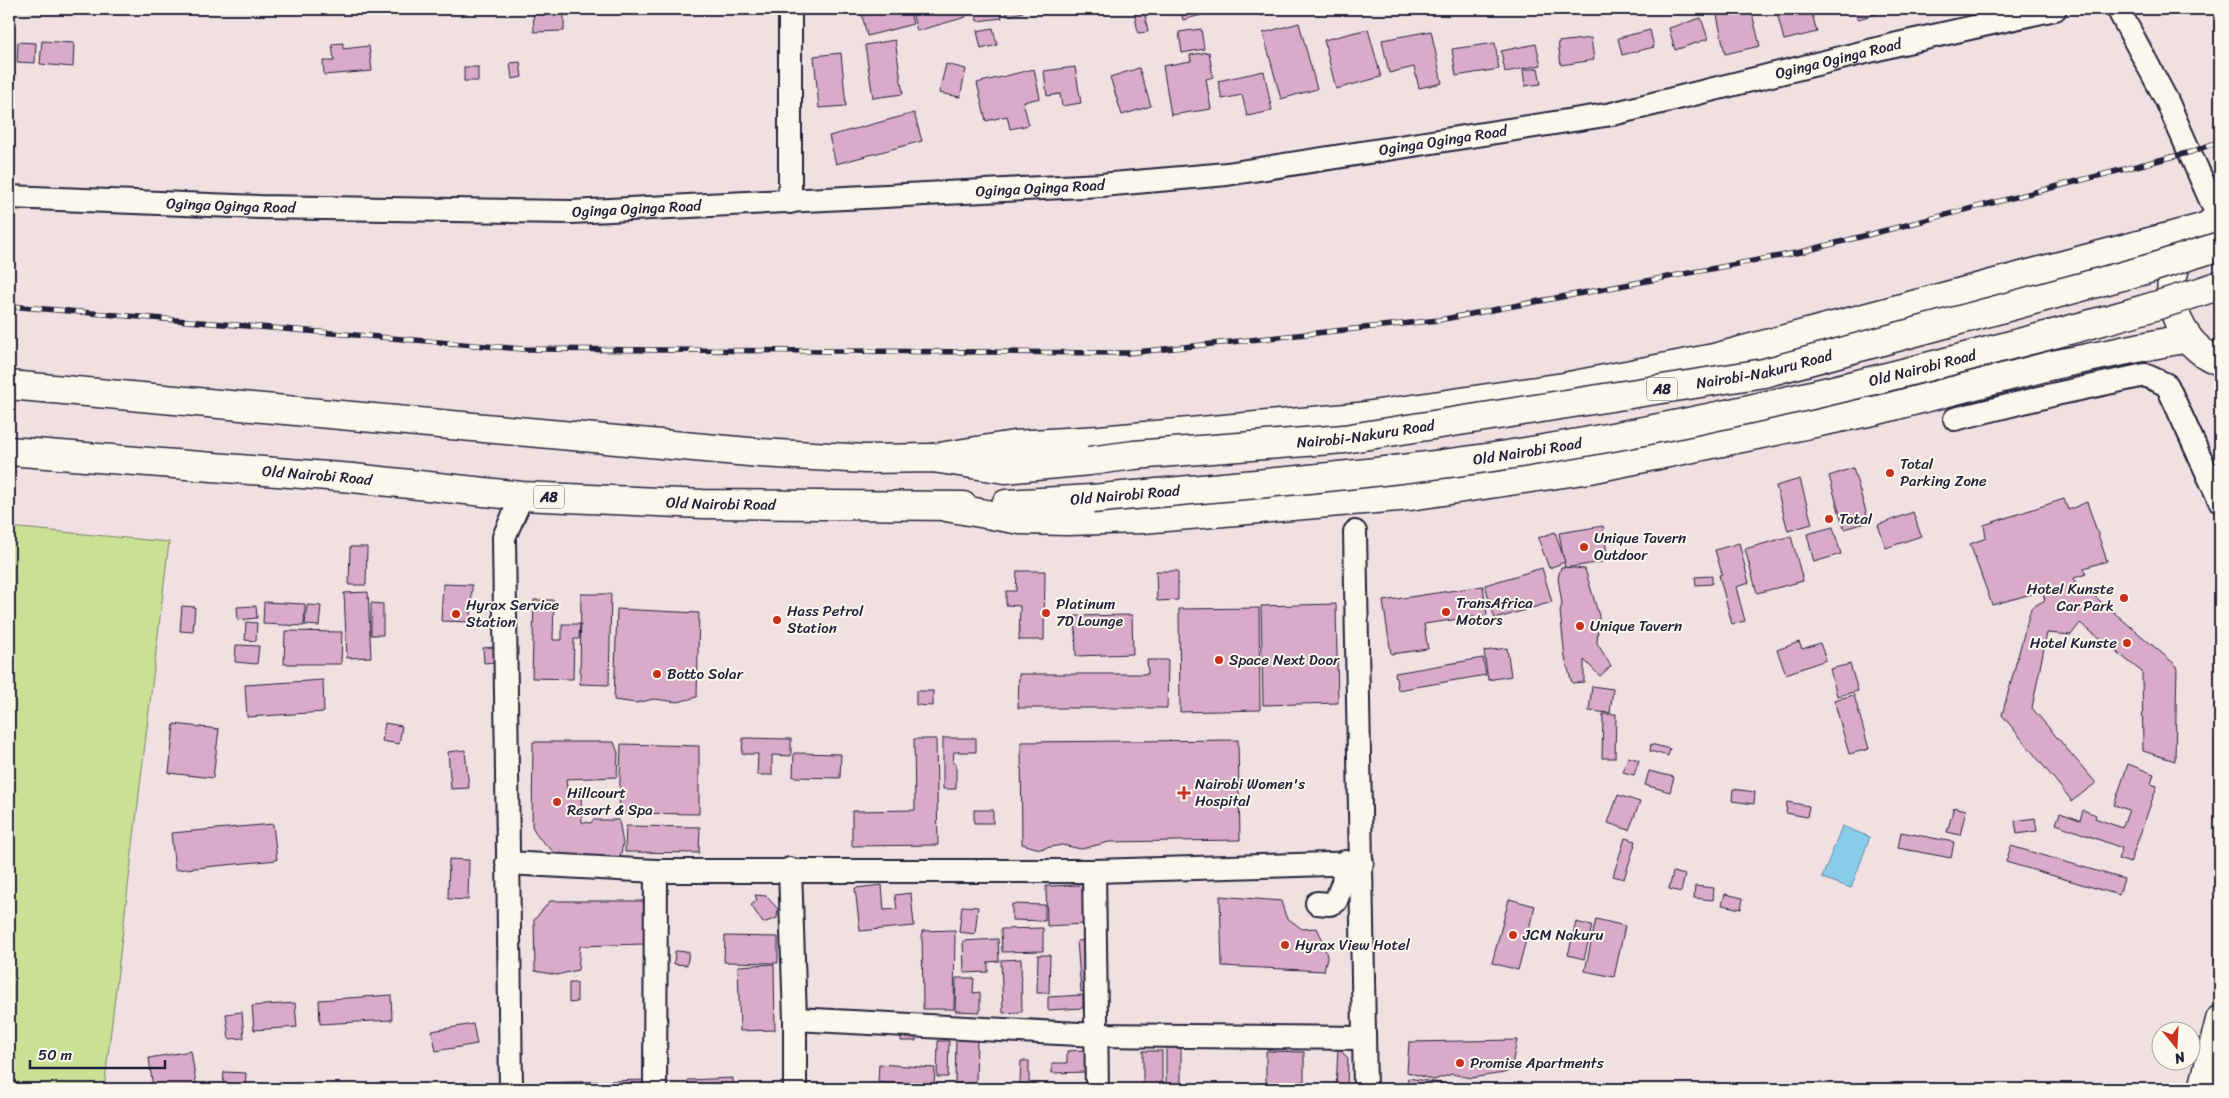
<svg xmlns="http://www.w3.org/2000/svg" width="2229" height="1098" font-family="Sriracha,sans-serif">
<rect width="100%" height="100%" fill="#f1e0e2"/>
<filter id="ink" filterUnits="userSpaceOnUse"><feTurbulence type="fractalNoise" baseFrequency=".02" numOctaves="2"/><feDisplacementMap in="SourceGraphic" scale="10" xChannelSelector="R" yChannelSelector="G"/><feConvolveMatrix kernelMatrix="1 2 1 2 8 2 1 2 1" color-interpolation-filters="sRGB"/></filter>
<g filter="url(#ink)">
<path fill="#cae095" stroke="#768168" d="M9,527L169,542L104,1089H9Z"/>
<path fill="#89ccea" stroke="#6088a4" d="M1842,826L1870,837L1851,888L1822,878Z"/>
<g fill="#daaac9" stroke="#22223b">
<path d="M533,9H564V31L534,32Z"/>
<path d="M867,9H909L913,24L867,36L861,10Z"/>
<path d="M911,9H963L966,17L917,31Z"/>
<path d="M1000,9L1002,18L977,21L976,11Z"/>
<path d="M1006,9H1022L1023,12L1007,16Z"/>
<path d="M1134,9H1144L1148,32L1138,33Z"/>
<path d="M1191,9H1200L1201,15L1183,20L1181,12Z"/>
<path d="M1259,9H1278L1279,11L1261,16Z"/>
<path d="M1743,9H1751L1760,46L1725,54L1717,15Z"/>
<path d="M1776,9H1817L1811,10L1817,32L1784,40Z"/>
<path d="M1855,9H1875L1877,14L1858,19Z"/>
<path d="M9,12H12L10,40H9Z"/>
<path d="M1701,18L1708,39L1675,50L1669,28Z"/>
<path d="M1299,23L1317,89L1281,99L1263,33Z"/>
<path d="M993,28L997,45L981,49L977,31Z"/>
<path d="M1201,29L1204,49L1182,53L1179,32Z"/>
<path d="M1368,29L1381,77L1336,89L1324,40Z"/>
<path d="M1650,30L1654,47L1622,55L1618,38Z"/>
<path d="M1431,31L1442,83L1419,88L1414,67L1389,73L1382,40Z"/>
<path d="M1591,38L1594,60L1561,65L1558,42Z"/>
<path d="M895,40L903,94L873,98L865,45Z"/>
<path d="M42,41L74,43L73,67L40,64Z"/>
<path d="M18,42L36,43L35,63L17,62Z"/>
<path d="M343,43V49L369,46L372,71L324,75L323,61H334L332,44Z"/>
<path d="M1495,43L1499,69L1456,76L1452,49Z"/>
<path d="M1536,44L1541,65L1505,72L1501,51Z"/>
<path d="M1209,52L1213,77L1206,79L1211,109L1171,115L1163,66L1191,61L1190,55Z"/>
<path d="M841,53L846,106L819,108L814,56Z"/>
<path d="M520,62L522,77L512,79L510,63Z"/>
<path d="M946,64L966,69L960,97L939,93Z"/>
<rect x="464" y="67" width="14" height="14"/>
<path d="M1075,67L1081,103L1062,106L1060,94L1047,96L1044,71Z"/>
<path d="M1139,68L1151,106L1122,115L1110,77Z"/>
<path d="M1538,68L1541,84L1525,86L1523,70Z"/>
<path d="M1034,69L1040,98L1023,102L1029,125L1010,129L1007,116L986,121L977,83Z"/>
<path d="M1264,71L1272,111L1247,116L1242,95L1222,99L1218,81Z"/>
<path d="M914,113L922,141L836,164L829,136Z"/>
<path d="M1853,468L1869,522L1844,529L1829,476Z"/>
<path d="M1800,479L1812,524L1788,531L1776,486Z"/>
<path d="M2064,499L2068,510L2087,502L2107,561L2084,568L2086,574L2074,578L2078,591L2085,588L2177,666L2175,761L2143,751L2142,672L2080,623L2071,635L2047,633L2032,708L2096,783L2072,801L2002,715L2031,608L2045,600L2042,591L1992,605L1970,544L1986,538L1984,525Z"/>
<path d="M1913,512L1921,536L1886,548L1878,525Z"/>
<path d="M1603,526L1608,561L1565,568L1559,533Z"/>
<path d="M1833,527L1841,554L1814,562L1807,534Z"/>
<path d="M1555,532L1565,562L1549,568L1538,538Z"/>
<path d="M1791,536L1803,581L1757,593L1745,549Z"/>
<path d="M1739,543L1749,583L1736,587L1745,621L1732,624L1719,575L1722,574L1715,550Z"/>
<path d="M350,547H367L366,585H349Z"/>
<path d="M1561,567L1585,569L1599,616L1597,643L1611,666L1600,676L1584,660V682L1572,683L1565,658L1560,611L1562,604L1558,578Z"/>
<path d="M1542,568L1552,602L1495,619L1485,585Z"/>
<path d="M1017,571H1045L1044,640H1019L1020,606L1006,605V591H1016Z"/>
<path d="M1156,571H1178V600L1157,601Z"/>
<path d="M1712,576V584L1696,585L1695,577Z"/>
<path d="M443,584L472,585L471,622L441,621Z"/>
<path d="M1483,586L1487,615L1424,624L1428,649L1391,654L1383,601Z"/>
<path d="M368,592L371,657L347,658L344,593Z"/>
<path d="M581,594H611L609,685L580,684Z"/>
<path d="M534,600H554L553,640H562V624H580L579,639H574L573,679L532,678Z"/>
<path d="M264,602L305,604L304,626L263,624Z"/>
<path d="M371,603L383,604V635H371Z"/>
<path d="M1336,604L1338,703L1263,705L1261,606Z"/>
<path d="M307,605L321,606L319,626L305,625Z"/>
<path d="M182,606L195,607L193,632L180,631Z"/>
<path d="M256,606L257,618L238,620L237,607Z"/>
<path d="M1259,608L1260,710L1180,712L1179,609Z"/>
<path d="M617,609L699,613L697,697L678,702L654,699L636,703L614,700Z"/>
<path d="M1132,615L1133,654L1076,656L1075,616Z"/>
<path d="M246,622L257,623L256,641L245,640Z"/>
<path d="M285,631L342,632L341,664H284Z"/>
<path d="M1799,642L1802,649L1820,643L1826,660L1786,674L1777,650Z"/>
<path d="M236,645L259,646L257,664L235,662Z"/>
<path d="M495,647L496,662L484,663L483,648Z"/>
<path d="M1507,648L1511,676L1488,680L1484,651Z"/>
<path d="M1483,658L1486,675L1398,690L1395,673Z"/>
<path d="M1147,660H1168L1167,708H1018L1019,674H1148Z"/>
<path d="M1850,664L1858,691L1837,696L1830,669Z"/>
<path d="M323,680L324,712L247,717L245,685Z"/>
<path d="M1592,686L1613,689L1610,713L1589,711Z"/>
<path d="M916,691H933V706L916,705Z"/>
<path d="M1854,695L1869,749L1849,754L1834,700Z"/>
<path d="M1603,714H1616L1615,758H1602Z"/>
<path d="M385,723L402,726L399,744L382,741Z"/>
<path d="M174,724L219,729L213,778L169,773Z"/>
<path d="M743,738L791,739V756L772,755V775H757L758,754H742Z"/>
<path d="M943,738H976V752H954L953,763H956V789H943Z"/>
<path d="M914,739H936L938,845L852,846V811L915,810Z"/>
<path d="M1238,740L1240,840L1109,842L1081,849L1062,845L1040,849L1022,844L1021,742Z"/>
<path d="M533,742H614L618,753L617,777L566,779L567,790L579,791L581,794L582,822L591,823L593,820H619L623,844L620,858L556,854L538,837L532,826Z"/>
<path d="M621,744L699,746V814L619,813Z"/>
<path d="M1651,744L1670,749L1668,756L1650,751Z"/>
<path d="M465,750L469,788L451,789L448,752Z"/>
<path d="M794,753L841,754L840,778L793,777Z"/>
<path d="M1628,757L1639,760L1634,775L1623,772Z"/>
<path d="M2128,764L2154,774L2151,784L2157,786L2130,863L2118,859L2122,848L2056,824L2060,813L2080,820L2083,810L2096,815L2095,818L2122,828L2129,810L2114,805Z"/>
<path d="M1649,771L1674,777L1670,792L1645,785Z"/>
<path d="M1733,789L1755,792L1754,804L1732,801Z"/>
<path d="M1618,795L1640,802L1629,830L1608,823Z"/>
<path d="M1787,802L1809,806L1807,817L1786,813Z"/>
<path d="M1954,807L1966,810L1960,835L1947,832Z"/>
<rect x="974" y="810" width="19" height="13"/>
<path d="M2035,818L2037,831L2017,834L2015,821Z"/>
<path d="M273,824L277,860L175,870L171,833Z"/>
<path d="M626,826L700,827L699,853L625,852Z"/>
<path d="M1901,832L1954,842L1951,858L1898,848Z"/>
<path d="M1625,838L1636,841L1624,879L1613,876Z"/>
<path d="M2011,846L2124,879L2119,895L2006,862Z"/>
<path d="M449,859L469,860L468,900L448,899Z"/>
<path d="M1673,872L1685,875L1681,892L1669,889Z"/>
<path d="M882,885L884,910L897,909L895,895L911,893L914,926L860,931L855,888Z"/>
<path d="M1083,885L1084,924L1047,926L1046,886Z"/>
<path d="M1695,886L1714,888L1713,900L1694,898Z"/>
<path d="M1725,894L1743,898L1741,909L1722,905Z"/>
<path d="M755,895L766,896L778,909L777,918L763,923L751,905L757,900Z"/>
<path d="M1220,896L1281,901L1286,917L1302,929L1317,928L1324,943L1327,957L1324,971L1222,966Z"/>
<path d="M1509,899L1535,906L1518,970L1492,963Z"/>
<path d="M550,901H645L647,923L644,944L580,946L578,970L557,975L535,971L534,920Z"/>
<path d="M1012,904L1045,905V921L1012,920Z"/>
<path d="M962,906L978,907L975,934L959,932Z"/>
<path d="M1596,919L1625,926L1614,977L1585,971Z"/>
<path d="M1576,922L1592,926L1584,959L1568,955Z"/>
<path d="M1043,928V951L1002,952L1001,929Z"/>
<path d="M955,930L954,1009H923L922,931Z"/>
<path d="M725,936L778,937V963L724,962Z"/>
<path d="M998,939L999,961L988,962V972L964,973L963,941Z"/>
<path d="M1088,940L1093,990L1081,992L1077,941Z"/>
<path d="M675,951L689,952L687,965L674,964Z"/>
<path d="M1038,955H1050L1049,993H1037Z"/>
<path d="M1021,959L1022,1012L1003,1013L1001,960Z"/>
<path d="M774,964L775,1030L740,1031L738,966Z"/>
<path d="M956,978H974L973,993L980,992V1012L955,1011Z"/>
<path d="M569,983H577V1002L569,1003Z"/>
<path d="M391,995L392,1020L320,1024L319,1000Z"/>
<path d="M1083,995V1008L1048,1010V997Z"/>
<path d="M295,1003L297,1027L254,1030L252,1006Z"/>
<path d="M242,1012L244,1038L229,1039L226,1014Z"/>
<path d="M473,1024L477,1044L436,1051L432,1031Z"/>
<path d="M901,1030H915L916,1041H901Z"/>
<path d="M956,1037H977L976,1084L955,1083Z"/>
<path d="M1517,1040L1511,1070L1504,1073L1471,1078L1452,1074L1434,1080L1407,1072L1409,1042Z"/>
<path d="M938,1041H949L948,1077H937Z"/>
<rect x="1166" y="1045" width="15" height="44"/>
<path d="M1338,1048L1348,1058L1347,1089H1336Z"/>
<path d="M1086,1050L1087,1072L1052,1073V1063H1067V1051Z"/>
<path d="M191,1051L197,1089H153L149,1058Z"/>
<rect x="1143" y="1051" width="19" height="38"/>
<path d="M1266,1051L1304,1052V1089H1266Z"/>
<path d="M1021,1061H1029V1084H1020Z"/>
<path d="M879,1064L935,1068L934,1086L878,1082Z"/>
<path d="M224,1072L246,1073L245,1089H223Z"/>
<path d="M733,1078V1089H689L688,1080Z"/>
<path d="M1408,1078L1446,1084L1471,1089H1406Z"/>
<path d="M644,1080L645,1089H541L540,1083Z"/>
</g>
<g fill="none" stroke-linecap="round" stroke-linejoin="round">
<defs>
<g id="minor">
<path d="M2118,9L2167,101L2219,219"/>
<path id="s1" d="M9,197L259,207L571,212L1101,185L1227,174L1612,114L1898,44L2055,9"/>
<path d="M790,202V9"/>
<path d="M1955,419L2056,394L2145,375L2167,385L2220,501"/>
<path d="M1355,532L1365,1089"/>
<path d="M507,863L656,871H1094L1362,863"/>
<path d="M790,869L795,1019V1089"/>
<path d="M1094,871L1097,1089"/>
<path d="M1317,903L1330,904L1336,901L1343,882L1345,862"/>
<path d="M795,1019L1097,1035L1364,1038"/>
<path d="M511,1089L504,537L522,496"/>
<path d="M655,1089L656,871"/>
</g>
<g id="highway">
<path d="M2220,218C2177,239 2157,287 2183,330C2191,344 2204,356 2220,361"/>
<path d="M9,385L760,453L866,459L933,458L1005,469L1089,461"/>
<path id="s2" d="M9,451L353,478L522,496L703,504L963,506"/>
<path d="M933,458L1014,445L1100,440L1358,417L1564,387L1714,358L2202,228"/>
<path d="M1006,504L1092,499"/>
<path d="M946,507L1020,520L1067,521L1142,519L1410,496L1590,469L1878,410L2053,365L2187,338"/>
<path d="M2203,1089L2220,1020"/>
</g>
</defs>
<use href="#minor" stroke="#22223b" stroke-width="26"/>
<use href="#highway" stroke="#22223b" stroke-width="31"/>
<use href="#minor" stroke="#fbf7ec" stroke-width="22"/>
<use href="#highway" stroke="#fbf7ec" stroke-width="28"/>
<defs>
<path id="rail" d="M9,306L523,349L1127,353L1439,320L1801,252L2191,152L2220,141"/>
</defs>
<use href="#rail" stroke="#22223b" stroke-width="5.5"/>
<use href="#rail" stroke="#fbf7ec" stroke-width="4" stroke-dasharray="11" stroke-linecap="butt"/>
<defs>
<g id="highway-bridge">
<path id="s3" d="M1089,461L1134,455L1344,439L1764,373L2148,269L2220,246"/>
<path id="s4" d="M1092,499C1228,486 1365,476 1500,456C1666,431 1830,393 1992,350C2068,330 2146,311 2220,285"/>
</g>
</defs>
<use href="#highway-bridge" stroke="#22223b" stroke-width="31" stroke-linecap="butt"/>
<use href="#highway-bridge" stroke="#fbf7ec" stroke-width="28"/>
</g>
</g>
<g fill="#c8321e" stroke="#fbf7ec" stroke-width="2">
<circle cx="1890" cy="473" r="5"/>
<circle cx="1829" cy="519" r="5"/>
<circle cx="1584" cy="547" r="5"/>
<circle cx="2124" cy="598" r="5"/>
<circle cx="1446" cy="612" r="5"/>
<circle cx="1046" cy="613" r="5"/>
<circle cx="456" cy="614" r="5"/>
<circle cx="777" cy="620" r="5"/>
<circle cx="1580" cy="626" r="5"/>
<circle cx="2127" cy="643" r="5"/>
<circle cx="1219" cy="660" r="5"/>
<circle cx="657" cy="674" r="5"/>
<path d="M1181.5 785.5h5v5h5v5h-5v5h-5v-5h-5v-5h5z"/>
<circle cx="557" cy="802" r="5"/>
<circle cx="1513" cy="935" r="5"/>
<circle cx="1285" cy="945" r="5"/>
<circle cx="1460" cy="1063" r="5"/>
</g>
<g text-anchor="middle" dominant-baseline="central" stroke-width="4" stroke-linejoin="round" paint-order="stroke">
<g fill="#fbf7ec" stroke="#636270" stroke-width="1">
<rect x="1647" y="377.5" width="30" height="23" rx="4"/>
<rect x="534" y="485.5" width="30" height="23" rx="4"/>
</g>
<g font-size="14" font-weight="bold" fill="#22223b">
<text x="1662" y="389">A8</text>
<text x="549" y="497">A8</text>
</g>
<g font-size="15" fill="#22223b" stroke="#fbf7ec">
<text stroke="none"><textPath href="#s1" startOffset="1842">Oginga Oginga Road</textPath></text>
<text stroke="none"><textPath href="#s1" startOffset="1438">Oginga Oginga Road</textPath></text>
<text stroke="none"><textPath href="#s1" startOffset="1032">Oginga Oginga Road</textPath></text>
<text stroke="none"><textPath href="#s1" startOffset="222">Oginga Oginga Road</textPath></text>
<text stroke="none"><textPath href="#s1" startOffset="628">Oginga Oginga Road</textPath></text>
<text stroke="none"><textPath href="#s4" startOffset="842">Old Nairobi Road</textPath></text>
<text stroke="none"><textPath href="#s3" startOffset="682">Nairobi-Nakuru Road</textPath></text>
<text stroke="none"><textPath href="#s3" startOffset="278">Nairobi-Nakuru Road</textPath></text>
<text stroke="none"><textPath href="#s4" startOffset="438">Old Nairobi Road</textPath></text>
<text stroke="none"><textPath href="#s2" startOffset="309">Old Nairobi Road</textPath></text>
<text transform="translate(1125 495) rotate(-5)">Old Nairobi Road</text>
<text stroke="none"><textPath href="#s2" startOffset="714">Old Nairobi Road</textPath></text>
</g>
<g font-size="15" fill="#22223b" stroke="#fbf7ec" text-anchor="start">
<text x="1900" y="464">Total<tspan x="1900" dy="17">Parking Zone</tspan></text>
<text x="1839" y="519">Total</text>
<text x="1594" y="538">Unique Tavern<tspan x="1594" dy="17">Outdoor</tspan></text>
<text x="2114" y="589" text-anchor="end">Hotel Kunste<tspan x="2114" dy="17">Car Park</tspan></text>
<text x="1456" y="603">TransAfrica<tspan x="1456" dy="17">Motors</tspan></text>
<text x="1056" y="604">Platinum<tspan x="1056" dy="17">7D Lounge</tspan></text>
<text x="466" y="605">Hyrax Service<tspan x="466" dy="17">Station</tspan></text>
<text x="787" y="611">Hass Petrol<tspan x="787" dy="17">Station</tspan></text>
<text x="1590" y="626">Unique Tavern</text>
<text x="2117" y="643" text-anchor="end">Hotel Kunste</text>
<text x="1229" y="660">Space Next Door</text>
<text x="667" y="674">Botto Solar</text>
<text x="1195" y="784">Nairobi Women's<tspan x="1195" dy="17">Hospital</tspan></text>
<text x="567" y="793">Hillcourt<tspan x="567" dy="17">Resort &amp; Spa</tspan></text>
<text x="1523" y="935">JCM Nakuru</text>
<text x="1295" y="945">Hyrax View Hotel</text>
<text x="1470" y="1063">Promise Apartments</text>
</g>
</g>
<rect width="2229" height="1098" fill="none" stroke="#fbf7ec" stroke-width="30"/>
<rect x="15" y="15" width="2199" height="1068" fill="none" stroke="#22223b" stroke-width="2" filter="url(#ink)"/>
<g transform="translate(2176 1046) rotate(162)"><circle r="24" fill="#fbf7ec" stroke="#a4a2a5"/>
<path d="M0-4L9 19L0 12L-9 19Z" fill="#c8321e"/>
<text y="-8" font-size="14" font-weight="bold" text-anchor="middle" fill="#22223b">N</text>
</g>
<path d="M30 1060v8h135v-8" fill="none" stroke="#22223b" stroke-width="2.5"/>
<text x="38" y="1060" font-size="15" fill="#22223b" stroke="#fbf7ec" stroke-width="4" paint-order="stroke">50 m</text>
</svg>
